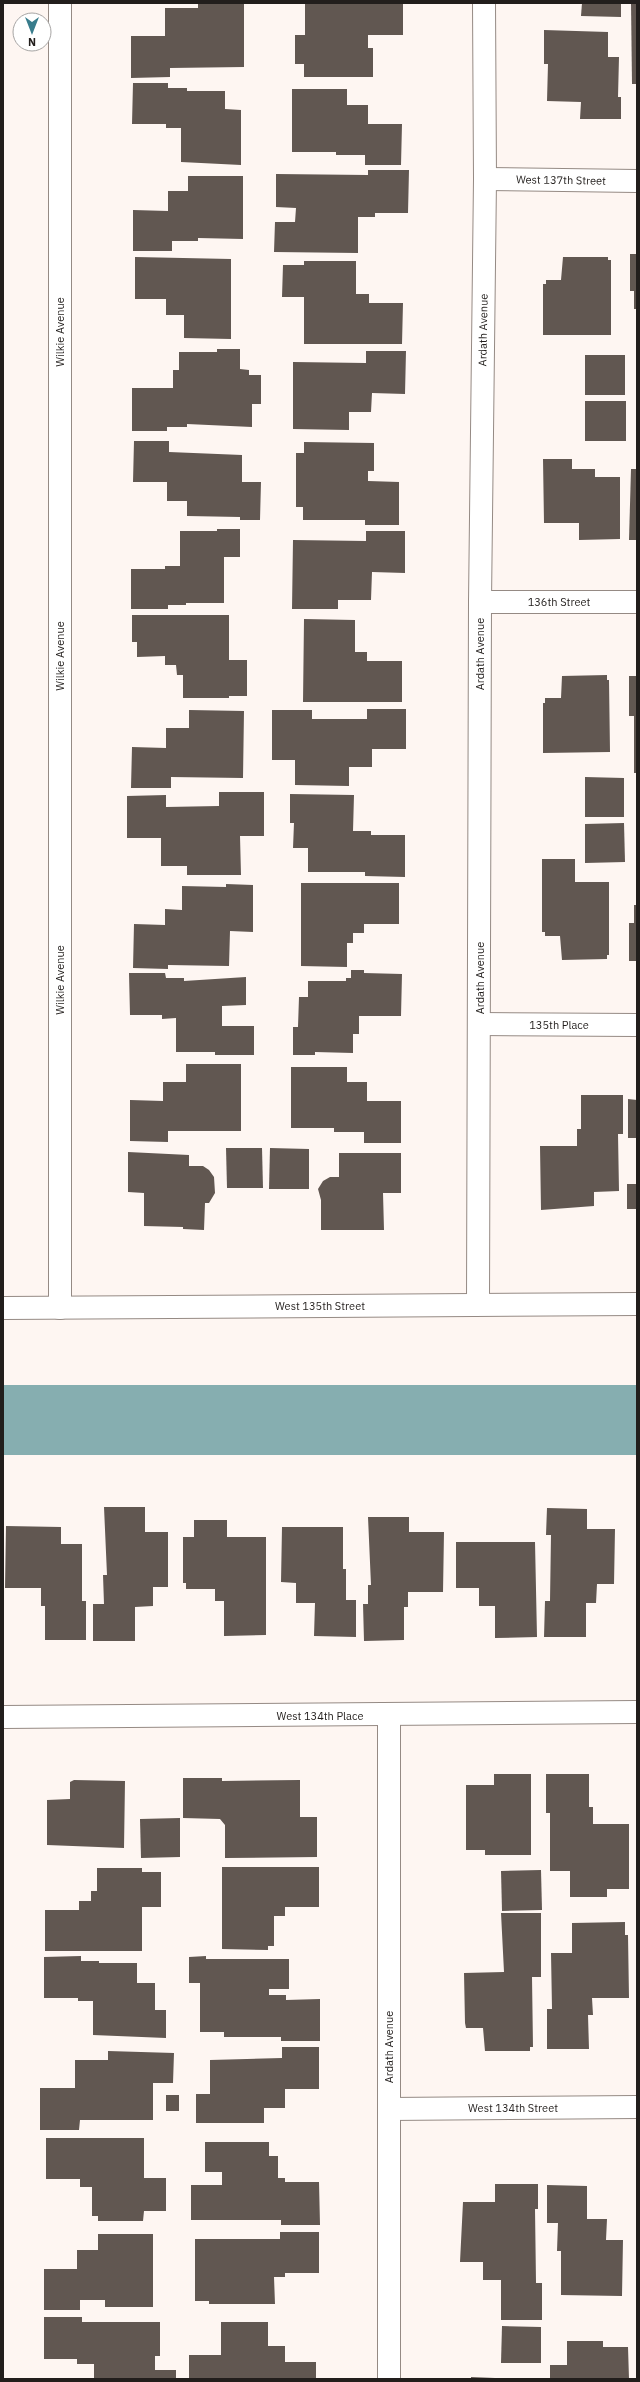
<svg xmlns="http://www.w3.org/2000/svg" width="640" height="2382" font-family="'IBM Plex Sans',sans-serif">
<rect width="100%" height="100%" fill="#fef6f2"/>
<rect fill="#86aeb0" x="3" y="1385" width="634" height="70"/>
<g fill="#615751">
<path d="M198,3H244V67L170,68V77L131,78V36H165V8H198Z"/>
<path d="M305,3H403V35H368V48H373V77H304V64H295V35H305Z"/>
<path d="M582,3H621V17L581,16Z"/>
<path d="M631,3H637V84H632Z"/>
<path d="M544,30L608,32V57H619L618,97H621V119H580L581,102L547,101L548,64H544Z"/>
<path d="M133,83H168V88H187V91H225V109L241,110V165L181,162V128H166V124H132Z"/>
<path d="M292,89H347V105H368V124H402L401,165H365V155H336V152H292Z"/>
<path d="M368,170H409L408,213H375V217H358V253L274,252L275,222H295L296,208L276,207V174L368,175Z"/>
<path d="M188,176H243V239L198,238V241H172V251H133V210L168,211V191H188Z"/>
<path d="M630,254H637V309H634V291H630Z"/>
<path d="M135,257L231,259V339L184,338V315H166V299H135Z"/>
<path d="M563,257H608V260H611V335H543V284H546V280H561Z"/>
<path d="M304,261H356V294H369V303H403L402,344H304V297H282L283,265H304Z"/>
<path d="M217,349H240V369L249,370V375H261V404H252V427L187,424V427H167V431H132V388H173V370H179V352H217Z"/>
<path d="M366,351H406L405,394L372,393L371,412H349V430L293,429V362L366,363Z"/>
<rect x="585" y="355" width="40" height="40"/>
<rect x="585" y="401" width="41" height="40"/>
<path d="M134,441H169V452L242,455V482H261L260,520H240V517L187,516V501H167V482H133Z"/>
<path d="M304,442L374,443V471H368V481L399,482V525H365V520H303V507H296V453H304Z"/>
<path d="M543,459H572V469H595V477H620V539L579,540V523H544Z"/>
<path d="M631,469H637V540H629Z"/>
<path d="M217,529H240V557H224V603H186V605H168V609H131V569H165V566H180V531H217Z"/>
<path d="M366,531H405V573L372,572L371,600H338V609H292L293,540L366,541Z"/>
<path d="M132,615H229V660H247V696H229V698H183V675H177L176,665H165V656L137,657V642H132Z"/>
<path d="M304,619L355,620V652H367V661H402V702H303Z"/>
<path d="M607,675V680H609L610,752L543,753V703H545V698H561L562,676Z"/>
<path d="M629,676H637V773H634V716H629Z"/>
<path d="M367,709H406V749H372V767H349V786L295,785V760H272V710H312V719H367Z"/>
<path d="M189,710L244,711L243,778L171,777V788H131L132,747L166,748V728H189Z"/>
<path d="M585,777L624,778V817H585Z"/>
<path d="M219,792H264V836H240L241,875H187V866H161V838H127V796L166,795V807L219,806Z"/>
<path d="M290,794L354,795L353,831H371V835H405V877L365,876V872H308V848H293L294,823H290Z"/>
<path d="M624,823L625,862L585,863V824Z"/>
<path d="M542,859H575V882H609V955H607V959L562,960L560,936H545V932H542Z"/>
<path d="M301,883H399V924H364V933H353V943H347V967L301,966Z"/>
<path d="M226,884L253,885V932L230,931L229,966L168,965V969L133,968L134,924L165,925V909L182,910V886L226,887Z"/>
<path d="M634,905H637V961H629V923H634Z"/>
<path d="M351,970H364V973L402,974L401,1016H359V1034H353V1053L315,1052V1055H293V1027H298L299,997H308V981H346V978H351Z"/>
<path d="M129,973H165L166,978H184V981L246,977V1005L222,1006V1026H254V1055H215V1052H176V1018L162,1019V1015H130Z"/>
<path d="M186,1064H241V1131H168V1142L130,1141V1100L163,1101V1082H186Z"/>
<path d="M291,1067H347V1082H367V1101H401V1143H364V1132H334V1128H291Z"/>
<path d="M581,1095H623V1134H618L619,1191L594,1192V1206L541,1210L540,1146H577V1129H581Z"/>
<path d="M628,1099L637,1100V1138H628Z"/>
<path d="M226,1148H262L263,1188H227Z"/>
<path d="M270,1148L309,1149V1189H269Z"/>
<path d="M128,1152L189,1155V1166H203L209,1170L214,1177L215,1193L209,1203H205L204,1230L183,1229V1227L144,1226V1193L128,1192Z"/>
<path d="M339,1153H401V1193H383L384,1230H321V1200L318,1189L323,1181L330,1177H339Z"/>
<rect x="627" y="1184" width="10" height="25"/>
<path d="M104,1507H145V1532H168V1587H153V1606L135,1607V1641H93V1604H104L103,1575H107Z"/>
<path d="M547,1508L587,1509V1529H615L614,1584H597L596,1603H586V1637H544L545,1601H550L551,1535H546Z"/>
<path d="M368,1517H409V1532H444L443,1592H408V1607H404V1640L364,1641L363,1604H368V1585H371Z"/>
<path d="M194,1520H227V1537H266V1635L224,1636V1601H215V1589H186V1583H183V1537H194Z"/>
<path d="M6,1526L61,1527V1544H82V1601H86V1640H45V1606H41V1588H5Z"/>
<path d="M282,1527H343V1569H346V1600H356V1637L314,1636L315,1603H296V1583L281,1582Z"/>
<path d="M456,1542H535L537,1637L495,1638V1606H479V1588H456Z"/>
<path d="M494,1774H531V1855H485V1850H466V1785H494Z"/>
<path d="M546,1774H589V1807H593V1824H629V1889H607V1897H570V1871H550V1813H546Z"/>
<path d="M183,1778H222V1781L300,1780V1817H317V1857L225,1858V1825L220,1819L183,1818Z"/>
<path d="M74,1780L125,1781L124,1848L47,1845V1800L70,1799V1782Z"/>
<path d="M180,1818V1857L141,1858L140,1819Z"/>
<path d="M222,1867H319V1907H285V1916H274V1946H268V1950L222,1949Z"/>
<path d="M97,1868H142V1872H161V1907H142V1951H45V1910H79V1901H91V1891H97Z"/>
<path d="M541,1870L542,1910L502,1911L501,1871Z"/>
<path d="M501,1913H541V1977H532L533,2047H530V2051H485L483,2028H466L465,2023L464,1973L504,1972Z"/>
<path d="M625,1922V1935H628L629,1998H592L593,2015H588L589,2049H547V2009H552L551,1953H572V1923Z"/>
<path d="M81,1956V1961H99V1963H137V1983H155V2010H166V2038L93,2035V2001H78V1998H44V1957Z"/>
<path d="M206,1956V1959H289V1989H269V1995H286V2000L320,1999V2041H281V2037H224V2032H200V1983H189V1957Z"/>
<path d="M282,2047H319V2089H285V2108H264V2123H196V2094H210V2060L282,2058Z"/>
<path d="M108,2051L174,2053L173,2083H153V2120H80L79,2130H40V2088H75V2060H108Z"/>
<rect x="166" y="2095" width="13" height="16"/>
<path d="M46,2138H144V2178H166V2211H144L143,2221H98V2216H92V2187H80V2179H46Z"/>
<path d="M205,2142H269V2156H278V2178H285V2182H319L320,2225H281V2220H191V2185H222V2172H205Z"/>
<path d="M495,2184H538V2209H535L536,2283H542V2320H501V2280H483V2262H460L463,2202H495Z"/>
<path d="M547,2185L587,2186V2219H607L606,2240H623L622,2296L561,2295V2251H557L558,2223H547Z"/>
<path d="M280,2232H319V2273H285V2277H274L275,2304H209V2301H195V2239H280Z"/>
<path d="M98,2234H153V2307H105V2300H80V2310H44V2269H77V2250H98Z"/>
<path d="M44,2317H82V2322H160V2356H155V2370H176V2379H94V2364H77V2359H44Z"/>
<path d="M221,2322H268V2346H285V2362H316V2379H189V2355H221Z"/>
<path d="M502,2326L541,2327V2363H501Z"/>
<path d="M567,2341H603V2347H628L629,2379H550V2365H567Z"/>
<path d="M471,2377L495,2378V2379H471Z"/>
</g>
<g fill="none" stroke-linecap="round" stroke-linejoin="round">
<defs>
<g id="minor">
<path d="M485,179L637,181"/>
<path d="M480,602H637"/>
<path d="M480,1024L637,1025"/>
<path d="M478,1304L480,602L485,179L484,3"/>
<path d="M60,1308V3"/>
<path d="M389,1716V2379"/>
<path d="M3,1717L637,1712"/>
<path d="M389,2109L637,2107"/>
</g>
<path id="tertiary" d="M3,1308L637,1304"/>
</defs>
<use href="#minor" stroke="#958a84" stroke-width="24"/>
<use href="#tertiary" stroke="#958a84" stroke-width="24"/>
<use href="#minor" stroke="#fff" stroke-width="22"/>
<use href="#tertiary" stroke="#fff" stroke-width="22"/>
</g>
<g text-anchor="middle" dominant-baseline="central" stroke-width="4" stroke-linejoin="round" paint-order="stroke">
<g font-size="11" fill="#221e1c" stroke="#fff">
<text transform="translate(561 180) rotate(1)">West 137th Street</text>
<text transform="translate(483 330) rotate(-89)">Ardath Avenue</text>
<text transform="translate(60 332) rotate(-90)">Wilkie Avenue</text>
<text x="559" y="602">136th Street</text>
<text transform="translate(480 654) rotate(-90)">Ardath Avenue</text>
<text transform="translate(60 656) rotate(-90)">Wilkie Avenue</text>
<text transform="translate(480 978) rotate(-90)">Ardath Avenue</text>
<text transform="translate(60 980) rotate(-90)">Wilkie Avenue</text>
<text x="559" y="1025">135th Place</text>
<text x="320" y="1306">West 135th Street</text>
<text x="320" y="1716">West 134th Place</text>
<text transform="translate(389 2047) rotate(-90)">Ardath Avenue</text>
<text x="513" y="2108">West 134th Street</text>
</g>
</g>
<rect width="640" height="2382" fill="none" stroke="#221e1c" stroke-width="8"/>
<g transform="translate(32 32) rotate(180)"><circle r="19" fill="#ffffff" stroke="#a7a5a4"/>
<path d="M0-3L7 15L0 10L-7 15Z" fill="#387c8c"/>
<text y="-6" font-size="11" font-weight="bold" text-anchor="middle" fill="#221e1c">N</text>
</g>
</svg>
